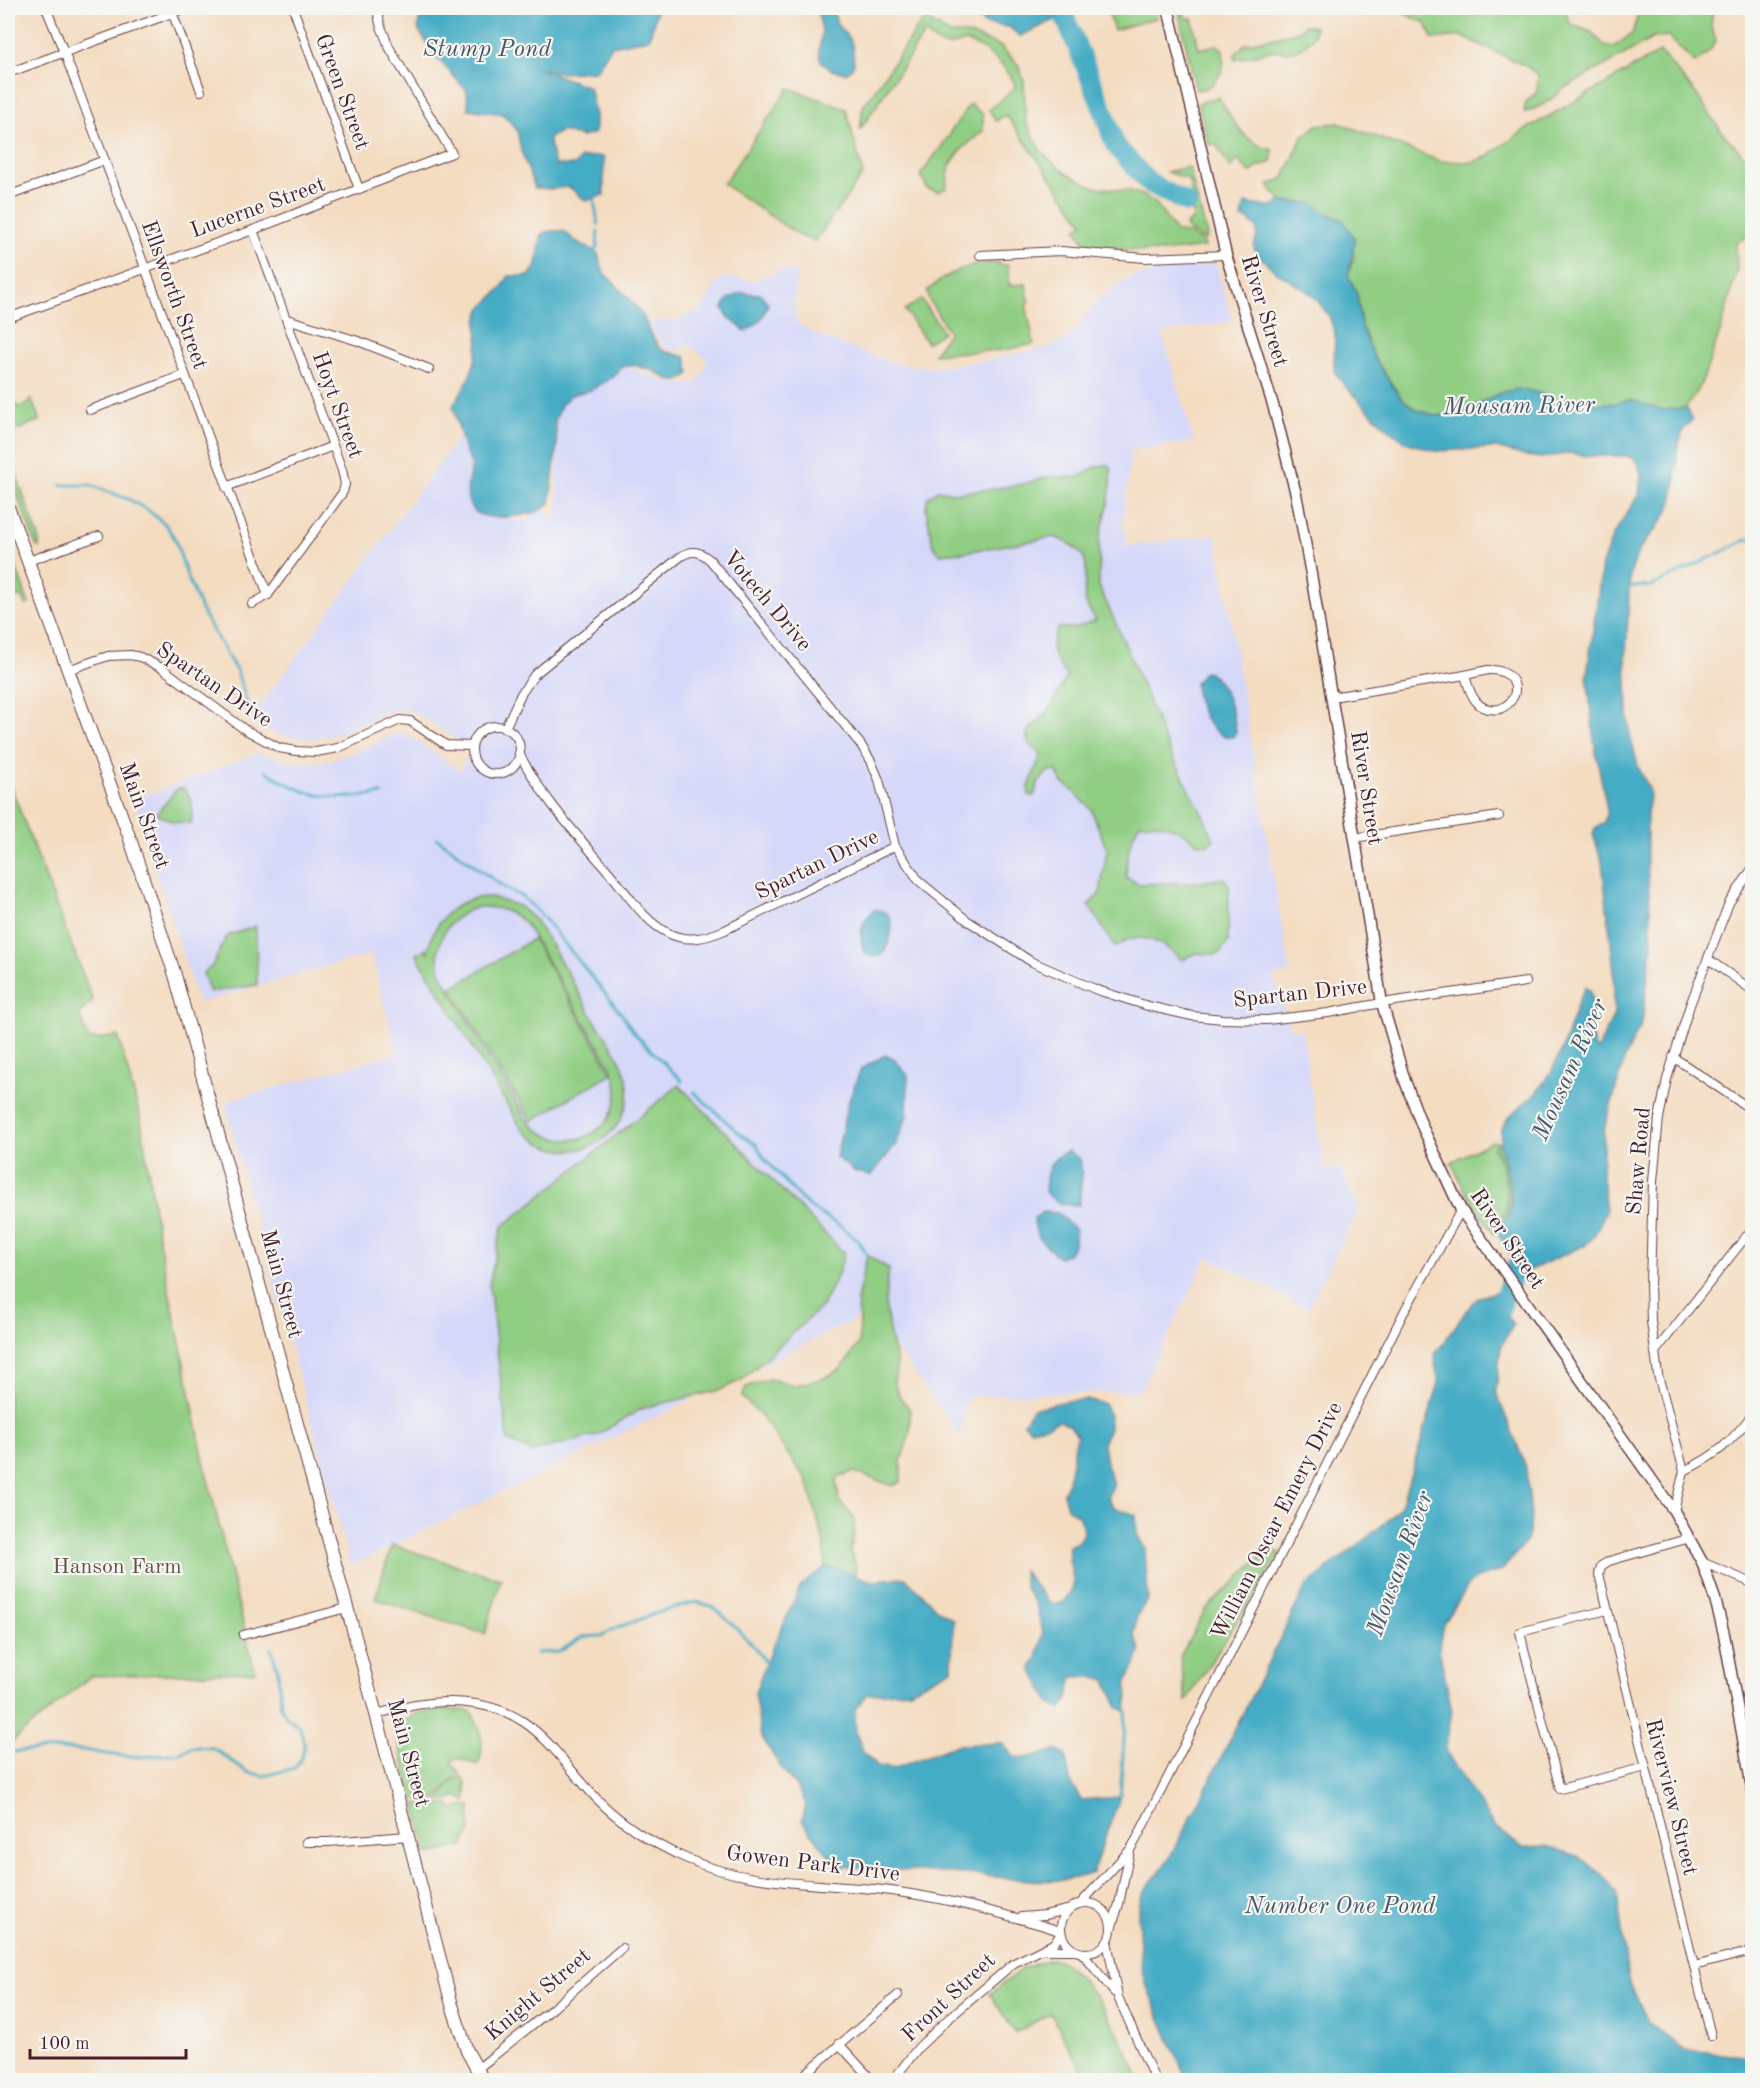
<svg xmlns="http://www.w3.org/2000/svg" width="1760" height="2088" font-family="'Old Standard TT',serif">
<rect width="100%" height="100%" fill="#f6f6f2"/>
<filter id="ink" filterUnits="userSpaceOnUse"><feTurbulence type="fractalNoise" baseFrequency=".0167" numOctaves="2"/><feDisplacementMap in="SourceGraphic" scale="12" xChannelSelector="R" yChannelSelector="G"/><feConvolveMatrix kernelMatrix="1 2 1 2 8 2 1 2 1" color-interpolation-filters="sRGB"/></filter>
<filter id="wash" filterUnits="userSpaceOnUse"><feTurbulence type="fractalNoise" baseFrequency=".008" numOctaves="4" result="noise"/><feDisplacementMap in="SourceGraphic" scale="24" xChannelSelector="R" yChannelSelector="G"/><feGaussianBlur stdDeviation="1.35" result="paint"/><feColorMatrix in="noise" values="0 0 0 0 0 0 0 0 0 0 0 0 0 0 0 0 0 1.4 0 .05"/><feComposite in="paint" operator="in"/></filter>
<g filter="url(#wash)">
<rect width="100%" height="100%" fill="#f4dcc1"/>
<path fill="#d6d8f9" d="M1216,264L1232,321L1162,333L1194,442L1131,450L1123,522L1127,546L1216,535L1290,973L1273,976L1291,1031L1302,1030L1324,1170L1341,1168L1359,1209L1308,1308L1208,1257L1140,1391L968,1396L960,1436L870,1312L351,1566L224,1102L398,1053L371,954L198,1003L169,910L146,843L149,841L134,800L259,753L292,762H325L354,753L397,733L409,736L460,771L470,749L422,716L405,710L385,712L341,733L313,739L280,735L265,729L250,720L461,434L469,461L468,483L493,517L528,522L530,516L540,508H543L548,511L550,519H555L558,510L556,474L558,407L566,398L629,367L662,381L684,384L697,382L706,369V359L703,355L691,346L671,351L664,347L656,333L649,326V323L656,321H681L682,317L700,311L717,283L724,277L753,281L779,271L797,270L794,303L797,322L815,334L883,360L904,365L934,368L984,361L1051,347L1066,339L1079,326L1096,302L1113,288L1127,279L1161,270Z"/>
<g fill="#90ce83" stroke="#6d7657" stroke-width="1.5" fill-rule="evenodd">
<path d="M1107,8H1155L1157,18L1114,30Z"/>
<path d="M1391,8H1564L1570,24L1591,32L1604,45L1613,47L1632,34L1640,8H1713L1711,26L1716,40L1710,51L1695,63L1668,36L1653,38L1563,89C1551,101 1540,107 1524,113L1526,102L1537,92L1538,75L1524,65L1461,36L1432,39L1426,23Z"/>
<path d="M1182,11L1184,13L1186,19L1192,18L1199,49L1217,45L1223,50C1226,70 1217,89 1196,90L1179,14Z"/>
<path d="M924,18L950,34H968L1000,46L1019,66L1024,82L1026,122L1040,150L1052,162L1068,174L1094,187L1131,191L1145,196L1155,203L1176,232L1188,233L1204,243V247L1161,252L1093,247L1083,240L1076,229L1083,223L1006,115L996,121L989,110L1015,88C1015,72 980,42 964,42C957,43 952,47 945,46C937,44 931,38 925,33L860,130L863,107Z"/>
<path d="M1303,25L1315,27L1313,38L1299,50L1286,52L1274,50L1235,60V54L1245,44L1296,32L1301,30Z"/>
<path d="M1660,52L1694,91L1722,132L1752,164V233L1736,243L1737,269L1721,329L1702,382L1686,408L1662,410L1631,400L1616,403L1595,404L1560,401L1536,392L1500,393L1463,412L1448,414L1436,416L1417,410L1401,398L1374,357L1361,325L1357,294L1348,275L1354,256L1343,220L1323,212L1313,203L1282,202L1268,186L1284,178L1302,138L1317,125L1339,123L1440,161L1472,162L1486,157L1525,130Z"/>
<path d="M789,88L846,109L863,174L815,241L800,236L723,184Z"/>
<path d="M1219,97C1233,121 1244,144 1273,150L1271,162L1258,167L1250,173L1238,160L1230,168L1216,144L1209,145L1198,103Z"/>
<path d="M970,104L983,115V131L962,149L950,165L946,188L938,192L926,188L925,181L920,176L951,133L950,132Z"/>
<path d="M1189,167L1207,236L1205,240L1189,231L1186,225L1193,219V198L1188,179L1167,172Z"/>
<path d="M998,262V265H1008L1009,285L1026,284L1029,301L1026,305L1034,344L1005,350L934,354L949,332L929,300L927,291C950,271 968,264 998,262Z"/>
<path d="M921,299L943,332L927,343L905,310Z"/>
<path d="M31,399L40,420L8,434V406L13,403L20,407L29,403Z"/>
<path d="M9,450V455L39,538V547L36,546L8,470Z"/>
<path d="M1108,464L1111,468V484L1108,505L1099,540V586L1125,644L1168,748L1204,817L1214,840L1208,844H1198C1181,828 1164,822 1140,823C1130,837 1126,860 1126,877L1139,884L1200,882L1224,878L1229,886L1228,942L1218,955L1197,953L1182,960C1169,948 1152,936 1133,938C1128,939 1121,944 1116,947C1104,935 1100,918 1088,906L1100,893L1107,850L1091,809L1069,787L1062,783L1056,771H1048L1038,783L1034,796L1029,795L1028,787C1035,777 1035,764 1042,754C1012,735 1033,729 1048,711C1055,701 1060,688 1067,677C1055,658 1046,651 1058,628H1075L1096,620C1093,615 1088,609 1086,603C1082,591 1086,580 1086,569C1087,551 1068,542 1054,537L965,552L940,554L933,546L926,509L927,498L938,490L953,493L984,490L1019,485L1052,476L1077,478L1096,467Z"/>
<path d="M8,545L29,604L27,605L24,604L21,596L11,600L8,592V582L13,579L8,566Z"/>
<path d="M8,779L93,1001L79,1014L89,1040L118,1036L141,1120L157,1231L207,1476L255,1672L91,1676L8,1745Z"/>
<path d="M183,788C192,797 194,811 191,823L173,822L156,814L177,789Z"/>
<path d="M491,897L519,906L536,921C556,952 574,984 592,1016C605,1037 625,1060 628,1085C631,1113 612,1140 585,1148C560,1155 540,1147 522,1129L416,954L426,949L428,952C433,919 458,896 491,897ZM478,907C496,906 511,911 524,922L610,1065C639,1124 567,1168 525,1118L441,974C431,943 448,916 478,907Z"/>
<path d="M256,926L257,985L210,992L203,973L212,966L227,936Z"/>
<path d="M533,939L612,1073L531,1121L451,988Z"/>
<path d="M679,1085L844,1253L839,1272L822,1306L743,1379L720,1390L643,1408L597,1435L531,1452L508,1441L489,1284L502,1227Z"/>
<path d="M1492,1141L1500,1143L1512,1205L1494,1234L1464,1189L1451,1162Z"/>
<path d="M867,1255L889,1269L885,1302L890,1336L897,1363L894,1383L899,1395L910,1410V1433L901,1462V1482L893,1486L854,1472L839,1476L836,1482L840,1502L854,1518V1535L850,1551L856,1567L854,1576L839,1568L825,1567L824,1543L807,1481L763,1418L742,1397L746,1387L769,1379L795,1385L822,1379L841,1369L859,1343L860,1323L857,1300Z"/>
<path d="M392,1545L501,1579L485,1634L375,1599Z"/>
<path d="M1266,1552H1281L1186,1701L1180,1657L1205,1610Z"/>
<path d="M446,1709L470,1711C481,1725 486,1748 478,1764C469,1765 463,1756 454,1759L452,1764L459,1773L435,1799L431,1801L413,1799L394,1725L418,1713Z"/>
<path d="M461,1776L466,1782V1801L456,1796L448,1801L438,1800L451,1783Z"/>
<path d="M415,1804L448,1805L454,1810L463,1806H471L470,1830L463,1846L428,1854Z"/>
<path d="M1050,1959C1061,1958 1066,1965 1074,1972C1106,2002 1122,2041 1140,2080H1089L1073,2055L1051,2013L1015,2033L990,1994L1023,1968Z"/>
</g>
<path fill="#74b171" stroke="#5f684e" stroke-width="1.5" d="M1496,1142L1500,1143C1508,1174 1524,1210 1494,1234L1492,1230C1498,1223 1505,1215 1507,1205C1509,1193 1502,1156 1493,1149Z"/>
<g fill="#45acc5" stroke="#486678" stroke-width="1.5">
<path d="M421,8H657L650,38L612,46L596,71L562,73L535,67L589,87L595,114V133L582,137L561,131L548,139L555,165H575L581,158L598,156L604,158V195L586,201L569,187L552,189L535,188L521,151L517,130L503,114L468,109L467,91L440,61L418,30Z"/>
<path d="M826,8H832L838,26L850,39L853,48L854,64L851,69L846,73L831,70L821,61L819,52L822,30L818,14Z"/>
<path d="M969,8H1081L1020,36L1009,27L985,24Z"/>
<path d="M1282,202L1313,203L1324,212L1343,220L1355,240L1348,275L1357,294L1361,325L1374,357L1393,387L1401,398L1417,410L1436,416L1463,412L1500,393L1517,389L1536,392L1560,401L1595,404L1616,403L1631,400L1662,410L1686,408L1692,420L1683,430L1677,451L1676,481L1672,503L1664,518L1639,550L1630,574L1626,656L1628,710L1630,735L1638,766L1649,789L1650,798L1647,812V862L1652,944L1642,1023L1625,1057L1604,1130L1602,1177L1606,1211L1593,1238L1585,1245L1524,1273L1497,1233L1509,1215L1512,1205L1511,1188L1500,1143L1501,1129L1508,1118L1536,1093L1550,1074L1563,1047L1578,1002L1585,987L1590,990L1593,1003L1590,1028L1594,1047L1598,1049L1614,1014V972L1602,862L1593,834L1595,828L1604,823L1607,809L1595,748L1587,675L1602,564L1613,535L1639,494L1641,474L1638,463L1634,459L1627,456H1587L1571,453L1542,458L1526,456L1496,448L1436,451L1405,442L1392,432L1374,416L1345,386L1334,371L1335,333L1329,316L1317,300L1307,291L1276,272L1255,252L1254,246L1257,236V228L1248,220L1242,218L1245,203L1268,207Z"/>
<path d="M554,231C568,230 566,234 576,241C583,245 591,249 598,254L604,273L629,298L644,317L649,331L661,350L686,357L690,374L679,381H671L654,371L634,365L623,367L610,379L591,390L571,395L561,405L555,421L557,443L550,503C541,513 528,514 515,516C472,522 459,508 472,466L465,451L453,406L469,378L475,361L478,341L477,321L481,309L503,286L509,276H529L537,264L541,236L546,232Z"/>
<path d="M741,293L760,294L768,303C765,315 757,327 745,331L728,317L723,308L727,300Z"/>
<path d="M1204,671C1224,677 1234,713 1236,732L1233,737C1208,737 1196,704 1195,683Z"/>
<path d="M874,910C877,910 881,910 884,912C899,920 889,947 880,956L873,957L865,954C858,936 859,923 874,910Z"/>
<path d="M885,1055L895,1059L908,1076L907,1116L896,1144L871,1176L854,1171L836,1157L848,1103L861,1069Z"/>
<path d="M1068,1151L1080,1159L1082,1175L1079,1205C1064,1207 1056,1203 1045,1192C1046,1170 1048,1160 1068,1151Z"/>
<path d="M1044,1212L1058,1213L1076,1231L1074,1245L1068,1254L1059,1257C1045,1246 1034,1237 1034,1218Z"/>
<path d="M1496,1292L1503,1295L1510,1305L1506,1314L1513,1325L1501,1347L1496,1392L1526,1467L1531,1516L1530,1529L1527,1541L1501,1571L1477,1578L1470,1583L1445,1622L1440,1640L1439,1649L1452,1711L1446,1747L1448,1755L1494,1826L1522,1847L1547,1846L1580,1857L1605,1877L1617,1893L1628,1979L1648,2022L1684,2050L1744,2055L1752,2063V2080H1187L1147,1987L1141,1965L1138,1913L1142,1894L1168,1860L1200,1800L1306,1586L1386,1522L1401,1506L1439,1383L1434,1359L1435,1354L1473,1302L1480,1297Z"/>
<path d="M1086,1400L1104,1404L1110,1416L1109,1428L1103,1444L1106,1464L1114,1485L1107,1497L1113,1507L1136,1515L1137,1534L1145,1549L1148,1598L1137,1616L1134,1634L1141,1652L1126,1684L1128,1695L1126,1711L1118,1708L1106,1680L1093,1677H1073L1067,1701L1061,1709L1050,1704L1031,1668L1037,1658L1043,1633L1036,1605L1025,1588L1023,1571L1050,1604L1062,1603C1066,1598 1072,1591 1073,1586C1075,1572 1066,1563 1069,1546L1080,1541L1083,1532L1080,1516L1067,1508L1063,1493L1068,1482L1077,1435L1069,1425L1060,1420L1047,1426L1030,1429L1024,1423L1032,1409L1066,1401Z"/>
<path d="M825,1567C842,1568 858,1577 875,1582L883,1579L906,1578L936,1608L953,1620L952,1669L910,1691L868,1694L855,1709L856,1733L864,1753L878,1766L893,1769L957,1745L1002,1743L1014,1757L1026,1758L1056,1750L1065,1755L1070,1780L1081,1800L1120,1797C1111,1823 1100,1848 1093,1873C1052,1888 1008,1877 966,1874C923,1871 880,1869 837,1866L802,1821L806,1804L796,1786L780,1766L760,1734L755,1693L766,1662L801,1586Z"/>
</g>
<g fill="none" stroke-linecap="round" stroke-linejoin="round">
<g stroke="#45acc5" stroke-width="3">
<path d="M594,200L598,224"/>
<path d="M594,251L597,247L598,231"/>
<path d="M61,485H90L128,499L148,510L166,525L175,539L187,576L202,612L237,672L247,702"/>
<path d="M1627,587L1652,586L1748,539L1752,540"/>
<path d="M266,771C309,800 332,800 382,794"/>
<path d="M437,838L505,888L523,897L544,918L621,1013L635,1034L682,1081"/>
<path d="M694,1092L739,1133L757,1145L764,1158L802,1200L814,1210L842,1227L858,1241L867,1255"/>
<path d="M536,1653L559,1652L582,1637L601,1636L616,1628L671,1608L696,1602L711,1606L724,1616L750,1642L766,1662"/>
<path d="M8,1752L64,1749L84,1750L106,1754L141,1757L180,1753L194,1747L213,1748L247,1772L264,1776L295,1768L302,1757L304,1744L300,1727L287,1717L281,1707L278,1671L271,1648"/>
<path d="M1120,1797L1126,1711"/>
</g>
<g stroke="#45acc5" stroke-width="20">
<path d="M1059,8L1064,15L1102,107L1115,145L1149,183L1187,203"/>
<path d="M1497,1321C1504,1291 1517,1268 1528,1239"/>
</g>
</g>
</g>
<g filter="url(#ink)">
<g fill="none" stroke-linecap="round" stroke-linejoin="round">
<defs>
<g id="minor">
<path d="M46,8L64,52L268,595"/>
<path d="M293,8L359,189"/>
<path d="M171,9L201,91"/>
<path d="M8,73L186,8"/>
<path d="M8,196L105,160"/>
<path d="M980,255L1061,251L1145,258L1226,255"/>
<path d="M8,318L253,230L452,153L389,47L380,24L377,8"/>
<path d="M287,319L358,341L429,369"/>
<path d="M90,410L184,375"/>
<path d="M226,487L333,446"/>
<path d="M28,561L99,536"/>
<path d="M252,604L268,595L343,492L345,484L342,470L253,230"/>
<path d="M68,670L108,656L130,655L140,657L162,668L244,729L279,748L296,751L316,752L338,748L400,720L410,721L446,745L472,746"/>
<path d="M1488,670C1516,668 1526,697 1500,709C1477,713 1470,695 1465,675Z"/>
<path d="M1332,697L1465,675"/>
<circle cx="496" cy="750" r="24"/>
<path d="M505,728L521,694L535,674L680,557C692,549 700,551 710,560L861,745L871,761L879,780L895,846L919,881L968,921L1032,962L1097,990L1148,1006L1192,1016L1223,1019L1267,1020L1328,1013L1382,1003L1526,982"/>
<path d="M519,753C543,800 580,838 613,877C629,896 645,922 668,933C687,943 706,938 725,930L895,846"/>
<path d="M1354,838L1499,816"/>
<path d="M1708,959L1752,990"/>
<path d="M1673,1057L1752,1110"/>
<path d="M1655,1352L1752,1229"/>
<path d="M1684,1471C1717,1455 1730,1443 1752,1415"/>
<path d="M1674,1511L1684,1471L1658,1375L1651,1321L1650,1284L1653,1181L1659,1118L1667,1079L1690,1005L1729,903L1752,869"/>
<path d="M1690,1538L1609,1561L1601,1566L1599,1574L1711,2036"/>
<path d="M1702,1562L1752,1583"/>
<path d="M1607,1610L1520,1632L1524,1649L1560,1789L1646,1767"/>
<path d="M243,1635L347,1608"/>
<path d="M376,1714C401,1708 427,1701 452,1702C533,1704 549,1748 597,1799C621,1823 652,1843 683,1857C740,1883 800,1883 861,1888C918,1892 976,1906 1030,1922C1041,1925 1051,1927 1060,1932"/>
<path d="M306,1842H328L408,1836"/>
<circle cx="1086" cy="1928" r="25"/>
<path d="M1081,1903L1130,1850L1136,1840L1405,1310L1461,1210"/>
<path d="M1021,1917L1045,1915L1067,1910"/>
<path d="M1112,1926L1119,1904L1130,1851"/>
<path d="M1107,1941L1118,1997L1155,2080"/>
<path d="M1044,1950H1073"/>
<path d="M1082,1953L1114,1992"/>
<path d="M1694,1966L1752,1951"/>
<path d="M839,2044L872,2080"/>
<path d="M476,2070L552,2009L622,1948"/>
<path d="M798,2080L898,1995"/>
<path d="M893,2080L918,2048L947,2020L1014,1963L1053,1944L1061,1934"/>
</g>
<path id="tertiary" d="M1168,8L1226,255L1273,405L1296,494L1311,574L1382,1003L1405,1081L1422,1126L1461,1210L1674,1511L1702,1562L1715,1599L1724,1634L1752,1788"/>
<path id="secondary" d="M8,507L129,836L175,975L376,1714L452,2005L467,2051L483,2080"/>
</defs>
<use href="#minor" stroke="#643b42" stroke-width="10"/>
<use href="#tertiary" stroke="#643b42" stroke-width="13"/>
<use href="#secondary" stroke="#643b42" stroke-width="14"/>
<use href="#minor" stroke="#fff" stroke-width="8"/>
<use href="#tertiary" stroke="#fff" stroke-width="10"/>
<use href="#secondary" stroke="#fff" stroke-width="12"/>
</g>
</g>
<g text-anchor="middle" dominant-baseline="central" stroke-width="4.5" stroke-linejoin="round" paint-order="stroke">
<g font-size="22" fill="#4a1f2b" stroke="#f6f6f2">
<text transform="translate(342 92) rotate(70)">Green Street</text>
<text transform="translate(258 208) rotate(-20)">Lucerne Street</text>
<text transform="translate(174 295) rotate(70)">Ellsworth Street</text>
<text transform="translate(1264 311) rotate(73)">River Street</text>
<text transform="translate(337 405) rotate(70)">Hoyt Street</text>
<text transform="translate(767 601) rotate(50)">Votech Drive</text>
<text transform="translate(214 685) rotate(34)">Spartan Drive</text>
<text transform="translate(1366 788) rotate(81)">River Street</text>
<text transform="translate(144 816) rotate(70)">Main Street</text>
<text transform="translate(817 865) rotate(-26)">Spartan Drive</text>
<text transform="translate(1300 994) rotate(-6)">Spartan Drive</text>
<text transform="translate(1639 1161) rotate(-85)">Shaw Road</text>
<text transform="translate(1507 1239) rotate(56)">River Street</text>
<text transform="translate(281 1284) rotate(75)">Main Street</text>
<text transform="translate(1277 1521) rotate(-63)">William Oscar Emery Drive</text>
<text transform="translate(408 1753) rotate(75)">Main Street</text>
<text transform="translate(1671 1797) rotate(76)">Riverview Street</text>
<text transform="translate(813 1864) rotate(7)">Gowen Park Drive</text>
<text transform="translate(538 1995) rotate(-40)">Knight Street</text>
<text transform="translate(949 1998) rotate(-43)">Front Street</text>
</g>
<g font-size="22" fill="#5f5445" stroke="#f6f6f2">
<text x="117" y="1567">Hanson Farm</text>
</g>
<g font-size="24" font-style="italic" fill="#485769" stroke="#f6f6f2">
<text x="487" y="50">Stump Pond</text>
<text transform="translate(1519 407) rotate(-1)">Mousam River</text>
<text transform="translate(1571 1070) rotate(-66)">Mousam River</text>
<text transform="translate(1401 1564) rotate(-70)">Mousam River</text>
<text x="1340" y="1907">Number One Pond</text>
</g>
</g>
<rect width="1760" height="2088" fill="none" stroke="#f6f6f2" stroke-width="30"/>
<path d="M30 2049v9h156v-9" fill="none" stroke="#4a1f2b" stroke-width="3"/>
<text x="39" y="2049" font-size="18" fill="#4a1f2b" stroke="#f6f6f2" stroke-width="4.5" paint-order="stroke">100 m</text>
</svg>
